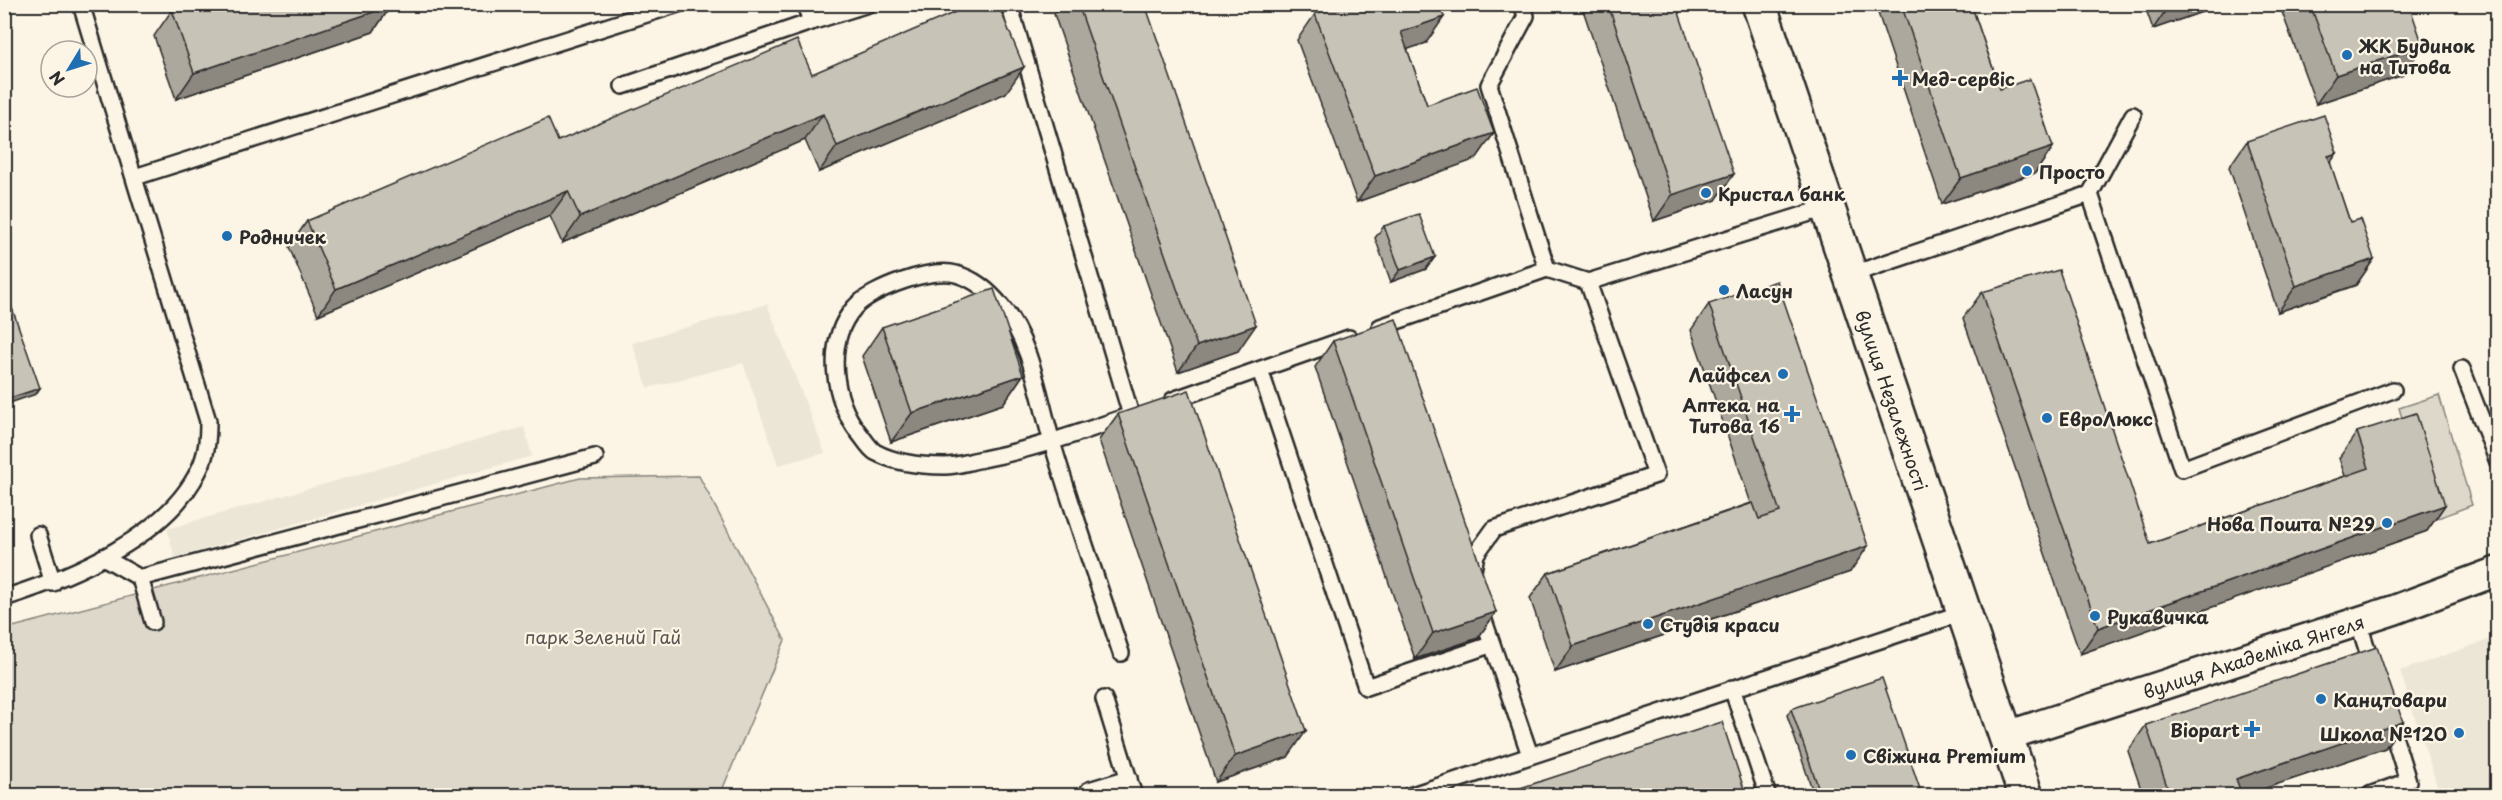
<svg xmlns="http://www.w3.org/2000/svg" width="2502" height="800" font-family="'Playpen Sans',sans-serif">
<rect width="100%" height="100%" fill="#fcf5e5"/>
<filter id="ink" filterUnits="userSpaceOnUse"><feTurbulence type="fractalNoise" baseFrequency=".0167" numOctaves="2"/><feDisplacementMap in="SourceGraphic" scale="12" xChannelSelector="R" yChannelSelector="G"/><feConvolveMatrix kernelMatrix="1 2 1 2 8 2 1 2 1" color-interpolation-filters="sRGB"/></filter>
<g filter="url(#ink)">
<g fill="#ece6d7">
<path d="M767,304L825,453L778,465L743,363L648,388L632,343Z"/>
<path d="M524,427L532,456L175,558L167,529Z"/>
<path d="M2497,637V795H2440L2400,671Z"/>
</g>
<g fill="#ded8ca" stroke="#84827a" stroke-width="1.5">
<path d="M2439,395L2472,505L2433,520L2399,408Z"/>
<path d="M699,476L785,640L720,795L5,796V629L580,478Z"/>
</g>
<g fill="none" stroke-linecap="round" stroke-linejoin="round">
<defs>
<g id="lane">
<path d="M805,4L811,22L868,4"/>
<path d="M1009,4L1131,415"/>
<path d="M1522,4L1526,16L1489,85L1547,269L1588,282"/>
<path d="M623,86L811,22"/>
<path d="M135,177L678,4"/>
<path d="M2090,194L2182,469L2393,390"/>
<path d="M1850,275L2090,194L2133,115"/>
<path d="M1380,327L1547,269"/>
<path d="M2462,369L2498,462"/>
<path d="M1260,370L1366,687L1490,645"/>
<path d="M1173,400L1349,338"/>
<path d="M38,535L53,583"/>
<path d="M103,557L140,578L595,457"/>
<path d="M1473,571L1476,554L1494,529L1656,475L1588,282L1826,208"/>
<path d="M140,578L153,622"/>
<path d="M4,598C71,577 167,537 199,470C207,454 208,438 208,421L81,4"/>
<path d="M1480,609L1530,755"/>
<path d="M2358,621L2373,668"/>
<path d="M1121,653C1098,582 1073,513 1052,442C1039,398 1032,343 1002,307C990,292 975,279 956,274C932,267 870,289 854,308C824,343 833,400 859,433C864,439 869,448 875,452C895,463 923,466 945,466C957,466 971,461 983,459C1034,449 1082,432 1131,415"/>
<path d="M1732,688L1768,796"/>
<path d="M1104,699L1134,796"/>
<path d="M1089,790L1129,778"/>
<path d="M1409,796L1965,612"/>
<path d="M2367,796L2408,781L2388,717"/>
</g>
<g id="street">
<path id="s1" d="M2006,736L2394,610L2498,571"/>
</g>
<g id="primary">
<path id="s2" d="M1759,4L2026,796"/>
</g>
</defs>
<use href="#lane" stroke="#2b2b2b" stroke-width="20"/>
<use href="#street" stroke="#2b2b2b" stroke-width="33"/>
<use href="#primary" stroke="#2b2b2b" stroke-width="38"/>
<use href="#lane" stroke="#fcf5e5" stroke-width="15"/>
<use href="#street" stroke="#fcf5e5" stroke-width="28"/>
<use href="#primary" stroke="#fcf5e5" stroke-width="33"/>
</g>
<g fill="#aca89d" stroke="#2b2b2b" stroke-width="1.5">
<path d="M1060,4H1145L1238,351L1178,372L1054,14Z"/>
<path d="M1581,4H1676L1716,200L1654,221Z"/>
<path d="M1875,4H1971L2000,89L2053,147L2035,173L1942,204Z"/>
<path d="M2144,4H2225L2153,29Z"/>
<path d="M2279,4H2409L2403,75L2316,104Z"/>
<path d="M391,6L373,32L176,99L154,36L172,10Z"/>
<path d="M1315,14L1426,43L1407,49L1427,105L1494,133L1476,159L1357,202L1297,40Z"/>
<path d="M812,74L1006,93L819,172L805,140L562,243L550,216L318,315L289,247L307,221L558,141Z"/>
<path d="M2247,141L2337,153L2330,163L2350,222L2374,259L2356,285L2278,312L2229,167Z"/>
<path d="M1384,226L1435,257L1426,269L1391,282L1375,238Z"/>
<path d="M1982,292L2150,544L2345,476L2339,458L2357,432L2445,505L2427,531L2080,654L1963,318Z"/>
<path d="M1709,304L1850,572L1555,672L1530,598L1548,573L1751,503L1691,330Z"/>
<path d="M882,327L1023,375L1003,404L891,442L862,356Z"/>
<path d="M1333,341L1496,612L1478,638L1415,659L1315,367Z"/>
<path d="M1118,414L1288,757L1216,782L1099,440Z"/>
<path d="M1791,709L1922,795H1814L1787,715Z"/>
<path d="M2403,722L2385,748L2245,795H2143L2128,751L2146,725Z"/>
</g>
<g fill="#8c8880" stroke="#2b2b2b" stroke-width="1.5">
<path d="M455,4H466L452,9Z"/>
<path d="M2170,4H2225L2153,29Z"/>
<path d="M391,6L373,32L176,99L194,73Z"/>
<path d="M1444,17L1426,43L1382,58L1401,32Z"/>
<path d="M2423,46L2403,75L2316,104L2336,75Z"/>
<path d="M1024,67L1006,93L819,172L837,146Z"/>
<path d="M823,114L805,140L562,243L580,217Z"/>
<path d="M1494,133L1476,159L1357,202L1375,176Z"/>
<path d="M2053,147L2035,173L1942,204L1961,178Z"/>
<path d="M2337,153L2319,179L2328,156Z"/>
<path d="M1734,174L1716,200L1654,221L1672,195Z"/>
<path d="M568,191L550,216L318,315L336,289Z"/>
<path d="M1435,257L1426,269L1391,282L1400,270Z"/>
<path d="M2374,259L2356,285L2278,312L2296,286Z"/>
<path d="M1256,325L1238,351L1178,372L1197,346Z"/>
<path d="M1023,375L1003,404L891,442L912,413Z"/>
<path d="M40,388L36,394L4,405V400Z"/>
<path d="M2445,505L2427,531L2080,654L2098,628Z"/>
<path d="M1868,546L1850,572L1555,672L1573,646Z"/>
<path d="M1496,612L1478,638L1415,659L1433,633Z"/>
<path d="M2403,722L2385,748L2245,795H2224L2236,779Z"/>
<path d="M1306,731L1288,757L1216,782L1235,756Z"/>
</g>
<g fill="#c8c3b7" stroke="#2b2b2b" stroke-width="1.5">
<path d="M189,4H390L391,6L194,73L172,10Z"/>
<path d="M974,4H998L1024,67L837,146L823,114L580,217L568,191L336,289L307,221L548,118L558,141L797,40L812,74Z"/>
<path d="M1078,4H1145L1256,325L1197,346Z"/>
<path d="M1341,4H1439L1444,17L1401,32L1427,105L1477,87L1494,133L1375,176L1315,14Z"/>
<path d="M1608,4H1676L1734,174L1672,195Z"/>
<path d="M1901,4H1971L2000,89L2030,79L2053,147L1961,178Z"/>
<path d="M2310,4H2409L2423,46L2336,75Z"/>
<path d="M2324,115L2337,153L2328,156L2350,222L2360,219L2374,259L2296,286L2247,141Z"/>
<path d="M1419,214L1435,257L1400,270L1384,226Z"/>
<path d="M2059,270L2150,544L2369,468L2357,432L2416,413L2445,505L2098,628L1982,292Z"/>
<path d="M1777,281L1868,546L1573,646L1548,573L1753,503L1759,519L1780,512L1709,304Z"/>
<path d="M4,285L40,388L4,400Z"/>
<path d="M994,289L1023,375L912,413L882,327Z"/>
<path d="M1396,319L1496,612L1433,633L1333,341Z"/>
<path d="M1189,390L1306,731L1235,756L1118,414Z"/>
<path d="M2377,647L2403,722L2236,779L2242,795H2170L2146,725Z"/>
<path d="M1882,678L1922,795H1821L1791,709Z"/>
<path d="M1722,722L1746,795H1499Z"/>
</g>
</g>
<g fill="#1f6fb2" stroke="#fcf5e5" stroke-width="2">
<circle cx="2347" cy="55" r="6"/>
<path d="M1897 69h6v6h6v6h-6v6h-6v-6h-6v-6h6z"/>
<circle cx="2027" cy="171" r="6"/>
<circle cx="1706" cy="193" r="6"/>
<circle cx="227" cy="236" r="6"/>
<circle cx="1724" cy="290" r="6"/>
<circle cx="1783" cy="374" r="6"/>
<path d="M1789 405h6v6h6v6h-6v6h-6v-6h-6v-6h6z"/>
<circle cx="2047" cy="418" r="6"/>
<circle cx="2387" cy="523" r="6"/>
<circle cx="2095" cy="616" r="6"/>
<circle cx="1648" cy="624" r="6"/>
<circle cx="2321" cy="699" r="6"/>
<path d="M2249 720h6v6h6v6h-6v6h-6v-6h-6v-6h6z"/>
<circle cx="2459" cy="733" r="6"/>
<circle cx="1851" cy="755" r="6"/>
</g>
<g text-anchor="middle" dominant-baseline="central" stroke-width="4.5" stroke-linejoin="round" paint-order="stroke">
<g font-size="18" font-weight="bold" fill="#2b2b2b" stroke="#fcf5e5" text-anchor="start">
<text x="2359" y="45">ЖК Будинок<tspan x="2359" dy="21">на Титова</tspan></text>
<text x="1912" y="78">Мед-сервіс</text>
<text x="2039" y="171">Просто</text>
<text x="1718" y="193">Кристал банк</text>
<text x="239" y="236">Родничек</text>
<text x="1736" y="290">Ласун</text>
<text x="1771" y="374" text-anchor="end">Лайфсел</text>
<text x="1780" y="404" text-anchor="end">Аптека на<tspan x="1780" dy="21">Титова 16</tspan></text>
<text x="2059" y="418">ЕвроЛюкс</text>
<text x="2375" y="523" text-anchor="end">Нова Пошта №29</text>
<text x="2107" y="616">Рукавичка</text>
<text x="1660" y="624">Студія краси</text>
<text x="2333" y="699">Канцтовари</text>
<text x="2240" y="729" text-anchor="end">Biopart</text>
<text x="2447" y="733" text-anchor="end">Школа №120</text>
<text x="1863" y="755">Свіжина Premium</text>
</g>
<g font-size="18" fill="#2b2b2b" stroke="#fcf5e5">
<text stroke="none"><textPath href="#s2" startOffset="418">вулиця Незалежності</textPath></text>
<text stroke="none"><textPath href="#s1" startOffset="260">вулиця Академіка Янгеля</textPath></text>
</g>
<g font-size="18" fill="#585653" stroke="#fcf5e5">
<text x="603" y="636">парк Зелений Гай</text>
</g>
</g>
<rect width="2502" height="800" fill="none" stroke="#fcf5e5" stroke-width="24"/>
<rect x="12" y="12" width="2478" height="776" fill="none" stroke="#2b2b2b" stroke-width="2" filter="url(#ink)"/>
<g transform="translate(69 69) rotate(232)"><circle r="28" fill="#fcf5e5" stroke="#a8a49b" stroke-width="1.5"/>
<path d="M0-4.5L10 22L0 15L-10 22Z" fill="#1f6fb2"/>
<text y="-9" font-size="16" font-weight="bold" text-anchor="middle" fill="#2b2b2b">N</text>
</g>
</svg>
